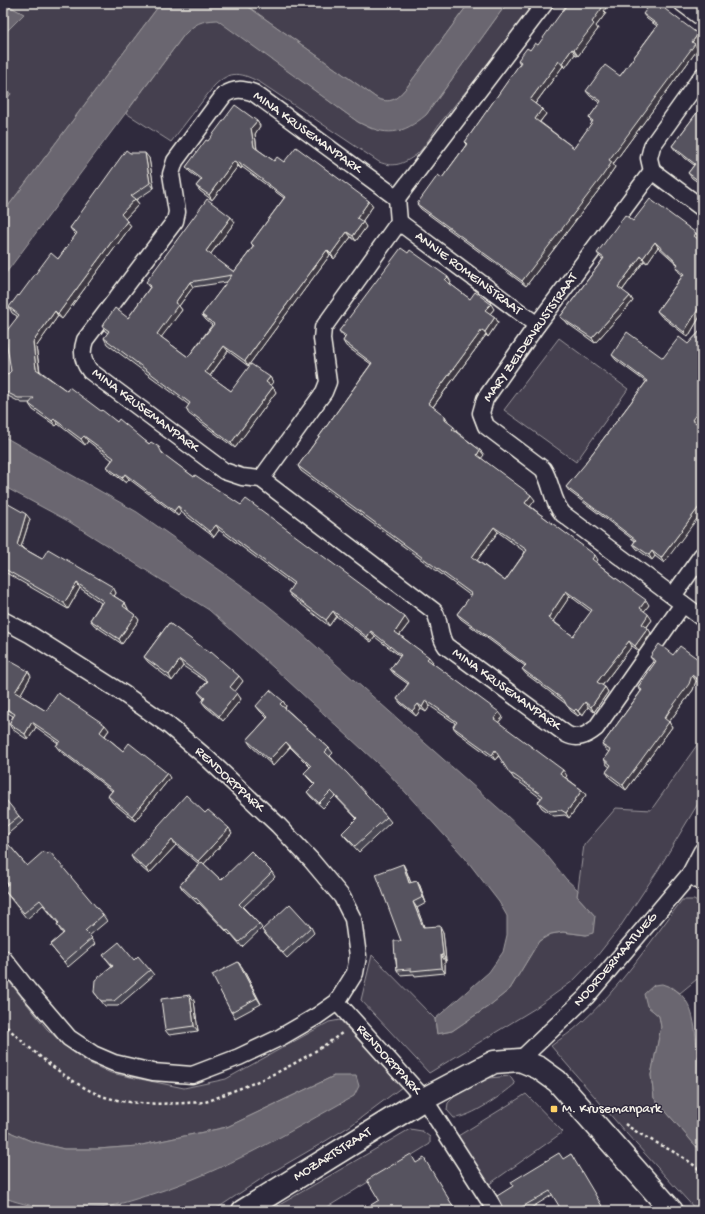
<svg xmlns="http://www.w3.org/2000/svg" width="705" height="1214" font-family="'Gochi Hand',sans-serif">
<rect width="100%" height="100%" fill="#2f2a3d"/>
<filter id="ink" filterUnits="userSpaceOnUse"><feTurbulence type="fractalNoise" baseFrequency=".025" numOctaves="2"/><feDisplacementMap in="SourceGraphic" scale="8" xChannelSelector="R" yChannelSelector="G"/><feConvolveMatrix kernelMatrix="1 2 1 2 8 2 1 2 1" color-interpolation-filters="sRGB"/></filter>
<g filter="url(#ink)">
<g fill="#454050" stroke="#9c989c">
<path d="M4,3H161L3,213V103L10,94L3,82V35L23,14Z"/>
<path d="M243,3H469L407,87C397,98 393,104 378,99Z"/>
<path d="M507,3H534C505,44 472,84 440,123C434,131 423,150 416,155C403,164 394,168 379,162L261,83C242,73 231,69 214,86L171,142L126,113L184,35C196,22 200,21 217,19L358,122L372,129L426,115Z"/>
<path d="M559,338L628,389L576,462L504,410Z"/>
<path d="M702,738V797L658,870L620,927L597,956L573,981L534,1009L429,1073L361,1000L372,955L435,1019L437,1034L452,1031L489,1006L510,989L539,941L551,934L563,932L586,935L595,916L577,896L584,845L616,808L651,810Z"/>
<path d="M682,900H694L702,905V975L680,993L672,987L647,1006L659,1016L661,1027L651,1075L654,1098L702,1153V1211H697L626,1133L551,1046C561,1038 572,1032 581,1023C619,989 651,941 682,900Z"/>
<path d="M3,974L47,1029L70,1050L89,1063L111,1073L184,1088L226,1079L329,1022L340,1020L402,1087L350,1126L324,1142L264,1177L213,1211H3V1197L7,1199L92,1210L334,1076L227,1127L137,1146L98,1149H64L31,1141L12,1133L3,1125Z"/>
<path d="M510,1076L515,1084C502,1095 472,1117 454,1118L447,1110L448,1103L459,1092L489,1078Z"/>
<path d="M526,1094L563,1132L488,1185L458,1136Z"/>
<path d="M410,1129L422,1131L430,1137V1144L321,1211H269Z"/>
</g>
<g fill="#6a6670" stroke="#a19ea0">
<path d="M3,3L24,14L3,35Z"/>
<path d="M161,3H243L378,99C393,104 397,98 407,87L469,3H507L426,115C402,135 386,137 358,122L217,20C200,21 196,23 184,35L3,277V213Z"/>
<path d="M3,82L11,94L3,103Z"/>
<path d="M3,436L137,512L251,592L292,625L505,814L541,848L566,879L578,890L577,896L595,916L593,933L586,935L563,932L551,934L539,941L510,989L489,1006L452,1031L437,1034L435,1019L489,972L503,952L507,935V916L499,902L465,858L388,773L274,668L209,610L68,521L3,486Z"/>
<path d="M662,984C705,996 691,1044 702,1077V1153L654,1098L651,1075L661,1027L659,1016L647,1006L644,994L654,985Z"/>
<path d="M334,1076H356L359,1086L354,1096C287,1133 225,1171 152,1194C132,1200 113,1207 93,1209C68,1213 26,1207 3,1197V1125L12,1133L31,1141L64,1149H98L137,1146L227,1127Z"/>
</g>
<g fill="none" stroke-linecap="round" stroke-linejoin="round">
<defs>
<g id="street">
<path d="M545,3L397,198L254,93C243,89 235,88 224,95L175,161L171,174L177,212L175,221L85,340C81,352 82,361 90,371L224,471L242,477L261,479L434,611C441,622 438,636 446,646L566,734C577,740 586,736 596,728L683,604"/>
<path d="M682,3L702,18"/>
<path d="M702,76L652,146L649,158L652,171L702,208"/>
<path d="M652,171L537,325L485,399L481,413L486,426L543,469C552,483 552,502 563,514L702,618"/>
<path d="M399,222L537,325"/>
<path d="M261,479L324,392L328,382L322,339L323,328L399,222L397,198"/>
<path d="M673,596L702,555"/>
<path d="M3,620L31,635L124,694L168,725L207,758L278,825L311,860L342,897L353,919L358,956L355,973L337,1002L317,1016L281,1037L239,1057L192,1075L153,1072L114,1063L93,1054L69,1038L28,990L3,958"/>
<path d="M690,874L702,883"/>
<path d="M337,1002L424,1099L496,1211"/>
<path d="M520,1060L586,997L690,874L702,851"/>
</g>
<path id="secondary" d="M243,1211L424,1099L494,1062L520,1060L539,1068L557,1081L672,1211"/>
</defs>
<use href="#street" stroke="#f4f1e8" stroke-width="19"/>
<use href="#secondary" stroke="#f4f1e8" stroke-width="25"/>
<g stroke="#f4f1e8" stroke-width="2.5" stroke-dasharray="3 3" stroke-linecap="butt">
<path d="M3,1023C28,1048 72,1086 105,1097C131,1105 160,1104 187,1103C192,1102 199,1103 205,1102C213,1100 222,1095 230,1092C270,1078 308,1058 342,1033"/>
<path d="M625,1124C649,1142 680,1151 702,1172"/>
</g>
<use href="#street" stroke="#2f2a3d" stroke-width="16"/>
<use href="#secondary" stroke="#2f2a3d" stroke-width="22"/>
</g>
<g fill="#4a4752" stroke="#f4f1e8" fill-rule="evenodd">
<path d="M604,11L606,13L596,26L598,29L588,42L578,56L575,54L565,68L563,66L535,104L542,109L546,114L540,122L574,148L592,123L589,118L600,103L590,96L586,91L620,76L657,26L647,19L643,14L698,34L702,39L696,46L698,49L613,164L615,167L604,183L526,286L421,209L417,204L442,178L466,145L465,142L520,64L518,60L530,50L538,45Z"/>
<path d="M702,106V185L692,178L688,173L694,165L676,151L672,146Z"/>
<path d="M257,121L260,126L255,134L257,149L274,161L284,162L369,201L373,206L362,222L366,227L356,241L351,237L334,259L330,255L248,366L228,351L210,376L231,391L270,377L273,382L270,385L276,392L235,448L189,414L186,409L189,405L107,344L104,338L108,333L105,331L102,326L128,318L150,287L146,282L235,222L210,255L234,272L253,247L251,243L284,198L242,167L241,169L238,166L212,200L200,191L196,186L201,180L190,172L186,167L208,141ZM227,282L202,315L206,320L212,325L188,357L161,337L182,310L179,306L193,287Z"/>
<path d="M130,153L149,158L154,188L136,200L139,204L125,219L131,226L62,319L58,316L36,347L40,371L67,391L117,422L163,453L164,455L194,477L409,623L400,635L433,662L432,663L503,717L498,723L567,776L565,777L582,790L586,795L569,818L565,815L554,816L542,808L538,802L541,798L518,781L514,779L499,756L495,760L457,732L453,727L455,723L430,706L426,712L421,709L416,716L401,704L397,699L408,684L394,674L390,669L400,656L375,637L371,642L336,616L329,626L292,597L288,592L293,585L219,530L214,537L181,512L178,516L129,479L126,483L111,472L107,467L112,460L88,441L85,445L58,424L56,426L33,410L29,404L30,403H22L8,396L3,389L11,371L17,316L12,313L9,307L19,296L58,259L76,235L74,233L70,228Z"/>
<path d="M633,221L699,238L698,239L702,242V313L688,337L661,316L657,311L683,275L679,272L676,267L678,265L658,247L647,263L644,261L622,291L630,296L633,301L595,343L564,321L560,317L603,259L601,258L597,253Z"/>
<path d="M408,253L451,282L450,284L470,299L494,309L490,314L495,317L498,322L488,337L486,335L433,407L448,421L449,423L457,432L480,450L484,455L481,458L535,500L530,506L598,560L596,562L649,605L644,611L651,619L652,620L647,627L651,633L639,651L632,646L602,686L605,687L608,692L594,712L588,707L582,716L580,714L578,716L571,711L566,704L526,674L522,669L525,666L461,619L457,614L471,596L301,471L298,466L371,364L346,346L343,341L345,338L343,336L339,331ZM498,532L525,552L505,581L477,560ZM570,596L591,612L573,636L553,621Z"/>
<path d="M702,329V416L697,423L664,563L655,556L652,560L637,549L633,544L635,541L570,492L566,487L586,464L585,463L646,382L616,360L612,355L663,358L688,344Z"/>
<path d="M3,501L30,519L21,547L42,559L113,587L116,593L114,596L125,603L128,609V610L135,615L139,620L122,644L94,625L90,620L101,603L80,588L68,609L3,571Z"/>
<path d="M169,623L243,681L235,691L241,699L223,721L206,707L202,702L204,699L198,692L207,682L183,666L172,681L148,662L144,657Z"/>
<path d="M673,655L702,662V686L696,681L693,690L669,722L672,727L626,790L610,778L606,772L610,767L607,765L604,759L609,752L606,750L602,745L641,691L638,687L655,663L650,657Z"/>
<path d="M3,657L31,676L20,695L46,711L109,730L105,736L123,751L170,778L135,821L112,802L108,796L112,791L60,751L56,746L58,743L36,727L28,740L12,729L9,724L13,716L3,710Z"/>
<path d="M283,701L286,706L285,708L329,748L333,753L330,756L387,817L391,822L359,852L346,838L342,833L357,819L335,796L323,808L311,797L307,792L315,785L308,778L304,773L310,767L290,747L273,766L251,746L247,740L267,718L260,711L256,706Z"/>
<path d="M3,803L19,816L23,821L3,838L27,866L103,915L107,921L89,936L95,944L68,967L50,945L63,934L57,925L58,923L43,905L27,919L3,889L7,884L3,879Z"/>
<path d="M205,813L232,833L204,864L221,880L272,872L275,877L243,907L259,924L262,928L242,947L231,934L230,935L199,903L198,904L183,890L180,885L199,864L176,845L149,874L134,861L131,856Z"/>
<path d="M403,864L406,870L411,883L417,881L420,886L426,903L417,908L424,927L443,932L446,961H445V973L415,976L414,974L400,975L397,970L396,960L395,958L401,941Z"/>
<path d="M311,927L314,933L287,958L266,935L262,930Z"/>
<path d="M103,955L134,960L150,970L154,975L118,1006H105L94,992L112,966Z"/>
<path d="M238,962L242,967L261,1004L235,1018L231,1012Z"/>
<path d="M190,995L194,1001L198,1031L169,1035L165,1030Z"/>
<path d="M571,1154L574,1159L552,1195L526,1211H501L564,1159Z"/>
</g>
<g fill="#3c3942" stroke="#f4f1e8">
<path d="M602,3H609L604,11L606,13L596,26L598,29L578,56L574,50L592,22L600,6Z"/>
<path d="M698,34L702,39L696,46L698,49L613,164L615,167L604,183L526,286L522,281Z"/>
<path d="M572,49L575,54L565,68L562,63Z"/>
<path d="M559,61L563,66L534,105L530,100Z"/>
<path d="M542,109L546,114L538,124L535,119Z"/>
<path d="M257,121L260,126L255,134L257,152L254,147L251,128Z"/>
<path d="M145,153L149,158L154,188L150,183Z"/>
<path d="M234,161L238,166L212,200L209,195Z"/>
<path d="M239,162L242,167L241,169L237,163Z"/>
<path d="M135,199L139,204L124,220L121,214Z"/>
<path d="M369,201L373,206L361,223L357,218Z"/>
<path d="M231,217L235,222L209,256L206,251Z"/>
<path d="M127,221L131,226L62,319L58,314Z"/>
<path d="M363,222L366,227L356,241L353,236Z"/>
<path d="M347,232L351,237L334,259L331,254Z"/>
<path d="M696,233L699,238L697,241L694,236Z"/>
<path d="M655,242L658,247L647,263L643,258Z"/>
<path d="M327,250L330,255L248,366L245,361Z"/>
<path d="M641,256L644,261L621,292L618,287Z"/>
<path d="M448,277L451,282L449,285L445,280Z"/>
<path d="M190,282L193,287L179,306L182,310L160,339L157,334L175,303Z"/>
<path d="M630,296L633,301L595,343L592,338Z"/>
<path d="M702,303V313L688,337L684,332Z"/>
<path d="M491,304L494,309L489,315L485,310Z"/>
<path d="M55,311L58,316L36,347L40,374L36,369L33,342Z"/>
<path d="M495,317L498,322L488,337L485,332Z"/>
<path d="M482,330L486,335L432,408L428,403Z"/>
<path d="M224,346L228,351L209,377L205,372Z"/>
<path d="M270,377L273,382L269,387L266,382Z"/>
<path d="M273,387L276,392L235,448L231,443Z"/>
<path d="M702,404V416L696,425L692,420Z"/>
<path d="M445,416L448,421L449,425L445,420Z"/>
<path d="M54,419L58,424L56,426L52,421Z"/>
<path d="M454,427L457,432L456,434L452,429Z"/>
<path d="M84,436L88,441L85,445L81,439Z"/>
<path d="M480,450L484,455L480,460L477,455Z"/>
<path d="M125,474L129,479L126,483L122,478Z"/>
<path d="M531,495L535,500L529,508L525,503Z"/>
<path d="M702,503V512L664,563L661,558Z"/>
<path d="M178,506L181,512L178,516L174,511Z"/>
<path d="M26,514L30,519L20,550L17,545Z"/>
<path d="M216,525L219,530L214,537L210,532Z"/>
<path d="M494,527L498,532L476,562L472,557Z"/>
<path d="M652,551L655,556L652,560L649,555Z"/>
<path d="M595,555L598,560L595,564L592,559Z"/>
<path d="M77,583L80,588L68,609L64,603Z"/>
<path d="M113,587L116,593L113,598L109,593Z"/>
<path d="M566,591L570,596L552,623L548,618Z"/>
<path d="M646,600L649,605L643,613L640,608Z"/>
<path d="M125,603L128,609L126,612L123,606Z"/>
<path d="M333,611L336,616L329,626L326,620Z"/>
<path d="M648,614L652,620L645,629L642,624Z"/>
<path d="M135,615L139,620L122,644L119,639Z"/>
<path d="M405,617L409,623L398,637L395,632Z"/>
<path d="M648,628L651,633L639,651L635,646Z"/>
<path d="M371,631L375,637L371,642L367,637Z"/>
<path d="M629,641L632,646L601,687L597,682Z"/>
<path d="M429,657L433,662L431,664L427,659Z"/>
<path d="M180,660L183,666L172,681L169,675Z"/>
<path d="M28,671L31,676L19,697L15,692Z"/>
<path d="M692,675L696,681L693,690L669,722L672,727L626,790L623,785Z"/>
<path d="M239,676L243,681L234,693L230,687Z"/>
<path d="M605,687L608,692L594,712L591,707Z"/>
<path d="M237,693L241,699L223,721L219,716Z"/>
<path d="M426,700L430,706L426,712L422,707Z"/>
<path d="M283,701L286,706L284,709L280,704Z"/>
<path d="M585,702L588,707L582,716L578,711Z"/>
<path d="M418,704L421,709L416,716L412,711Z"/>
<path d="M576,709L580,714L578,716L574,711Z"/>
<path d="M499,712L503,717L497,724L494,719Z"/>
<path d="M32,722L36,727L28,740L25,734Z"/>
<path d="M105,725L109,730L103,738L100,732Z"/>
<path d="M286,742L290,747L273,766L269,760Z"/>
<path d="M495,750L499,755L495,760L492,755Z"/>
<path d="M563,770L567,776L564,779L560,774Z"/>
<path d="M167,773L170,778L135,821L132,816Z"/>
<path d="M582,790L586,795L569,818L566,813Z"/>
<path d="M229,828L232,833L202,866L198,861Z"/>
<path d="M172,840L176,845L149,874L146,869Z"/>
<path d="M403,864L406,870L413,889L409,883Z"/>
<path d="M417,881L420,886L426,903L423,897Z"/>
<path d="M413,902L417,908L426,932L423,927Z"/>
<path d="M440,926L443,932L446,961L443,955Z"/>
<path d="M441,955L445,961V973L442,968Z"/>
<path d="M238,962L242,967L261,1004L257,998Z"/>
<path d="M190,995L194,1001L198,1031L194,1026Z"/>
</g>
<g fill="#56525f" stroke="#f4f1e8" fill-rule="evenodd">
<path d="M568,3H602L600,6L602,8L592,22L594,24L574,50L572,49L562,63L559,61L530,100L542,109L535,119L574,148L593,121L589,118L601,101L586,91L605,65L620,76L658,25L643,14L651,3H657L698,34L692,42L695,44L609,160L612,162L601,178L522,281L417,204L438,175L442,178L467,144L465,142L521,62L518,60L527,48L530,50L535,43L538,45Z"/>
<path d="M235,105L257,121L251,128L254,147L274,161L277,157L284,162L296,147L369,201L357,218L363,222L353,236L347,232L331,254L327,250L245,361L224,346L205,372L231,391L251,364L270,377L266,382L273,387L231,443L186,409L190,403L104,338L109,331L102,326L115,308L128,318L151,286L146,282L207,199L231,217L206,251L234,272L254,246L251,243L285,197L239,162L237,163L234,161L209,195L196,186L202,179L186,167L206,140L208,141ZM232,275L202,315L214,324L188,357L157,334L178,305L175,303L190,282Z"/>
<path d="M702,106V183L688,173L695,164L672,146Z"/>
<path d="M126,150L130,153H145L150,183L131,196L135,199L121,214L127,221L58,314L55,311L33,342L36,369L67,391L69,387L101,411L102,410L117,422L119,419L149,444L151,442L159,447L162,453L194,477L195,475L241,505L246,499L405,617L395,632L429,657L427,659L499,712L494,719L563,770L560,774L582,790L566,813L561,810L550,811L538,802L543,796L514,775L510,774L495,750L492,755L453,727L457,722L426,700L422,707L418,704L412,711L397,699L409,683L390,669L401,655L371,631L367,637L333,611L326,620L288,592L294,583L216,525L210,532L178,506L174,511L125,474L122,478L107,467L114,458L84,436L81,439L54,419L52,421L29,404L34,398H18L4,391L3,389V379L11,371L5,333L19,315L9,307L18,295L19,296L51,253L58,259L77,233L70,228Z"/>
<path d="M650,199L696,233L694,236L702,242V303L684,332L657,311L684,274L676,267L678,264L655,242L643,258L641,256L618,287L630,296L592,338L560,317L604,258L597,253L625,215L633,221Z"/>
<path d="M401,248L408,253L410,250L448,277L445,280L470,299L475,292L491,304L485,310L495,317L485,332L482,330L428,403L445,416V420L454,427L452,429L480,450L477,455L531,495L525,503L595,555L592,559L613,576L646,600L640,608L648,614V615L642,624L648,628L635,646L629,641L597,682L605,687L591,707L585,702L578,711L576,709L574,711L567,706L564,700L522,669L526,665L457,614L472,594L298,466L372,363L343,341L346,336L339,331ZM494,527L527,550L505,581L472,557ZM566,591L592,610L573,636L548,618Z"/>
<path d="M702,329V404L701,406H702L692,420L702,427V503L661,558L652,551L649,555L633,544L636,540L566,487L586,463H585L647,381L612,355L627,332L663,358L679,337L688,344Z"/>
<path d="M3,501L26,514L17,545L42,559L48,549L113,587L109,593L125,603L123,606L135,615L119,639L90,620L103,601L77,583L64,603L3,568Z"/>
<path d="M169,623L210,653L211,652L239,676L230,687L237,693L219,716L202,702L205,698L198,692L208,681L180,660L169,675L144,657Z"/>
<path d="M659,644L673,655L680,646L702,662V683L692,675L689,684L664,718L669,722L623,785L606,772L611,765L604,759L610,750L602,745L642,690L638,687L656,661L650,657Z"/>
<path d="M3,657L28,671L15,692L46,711L58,693L105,725L100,732L123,751L129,743L167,773L132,816L108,796L113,790L56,746L60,741L32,722L25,734L9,724L15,714L3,707Z"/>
<path d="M270,690L283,701L280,704L329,748L325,752L347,773L387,817L355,846L342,833L357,818L331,791L319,803L307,792L315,784L304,773L311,766L286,742L269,760L247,740L268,717L256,706Z"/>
<path d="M186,795L205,813L208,810L229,828L198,861L172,840L146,869L131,856Z"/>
<path d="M6,800L19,816L3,829V803Z"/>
<path d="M3,838L27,866L44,851L47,854L50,852L103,915L85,931L92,938L64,962L50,945L64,933L57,925L59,923L40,900L24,913L3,889V888L8,884L3,878Z"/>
<path d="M251,851L272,872L239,904L259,924L239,942L228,930L227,931L196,898L195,899L180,885L202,862L221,880Z"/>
<path d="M403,864L409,883L417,881L423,897L413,902L423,927L440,926L443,955H441L442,968L411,971V969L397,970L396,958H395L394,941H401L376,874Z"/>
<path d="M290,904L311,927L283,953L262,930Z"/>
<path d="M119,942L134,960L138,956L150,970L114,1001H101L94,992L95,980L113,966L103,955Z"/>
<path d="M238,962L257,998L231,1012L212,975Z"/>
<path d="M190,995L194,1026L165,1030L161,999Z"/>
<path d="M559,1153L563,1159L571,1154L605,1211H562L550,1191L522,1207L525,1211H501L502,1206L497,1196L513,1186L511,1182Z"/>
<path d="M411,1154L416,1163L424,1158L456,1211H361L379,1200L367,1180Z"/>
</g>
</g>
<rect fill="#ffd166" stroke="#2f2a3d" stroke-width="1.5" x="550" y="1105" width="8" height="8" rx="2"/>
<g text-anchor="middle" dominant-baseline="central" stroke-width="3" stroke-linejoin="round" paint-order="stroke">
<g font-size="14" fill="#f4f1e8" stroke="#2f2a3d">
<text transform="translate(307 133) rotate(36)">MINA KRUSEMANPARK</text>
<text transform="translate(468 274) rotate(37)">ANNIE ROMEINSTRAAT</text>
<text transform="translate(531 338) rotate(-55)">MARY ZELDENRUSTSTRAAT</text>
<text transform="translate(145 411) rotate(37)">MINA KRUSEMANPARK</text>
<text transform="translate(506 690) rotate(36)">MINA KRUSEMANPARK</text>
<text transform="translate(229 780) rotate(43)">RENDORPPARK</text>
<text transform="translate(616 960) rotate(-49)">NOORDERMAATWEG</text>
<text transform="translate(388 1060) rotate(48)">RENDORPPARK</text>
<text transform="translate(333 1155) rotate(-32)">MOZARTSTRAAT</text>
</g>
<g font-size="14" fill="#f4f1e8" stroke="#2f2a3d" text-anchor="start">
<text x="562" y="1109">M. Krusemanpark</text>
</g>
</g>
<rect width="705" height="1214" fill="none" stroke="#2f2a3d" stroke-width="16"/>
<rect x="8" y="8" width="689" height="1198" fill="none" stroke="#f4f1e8" stroke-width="1.5" filter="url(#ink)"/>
</svg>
